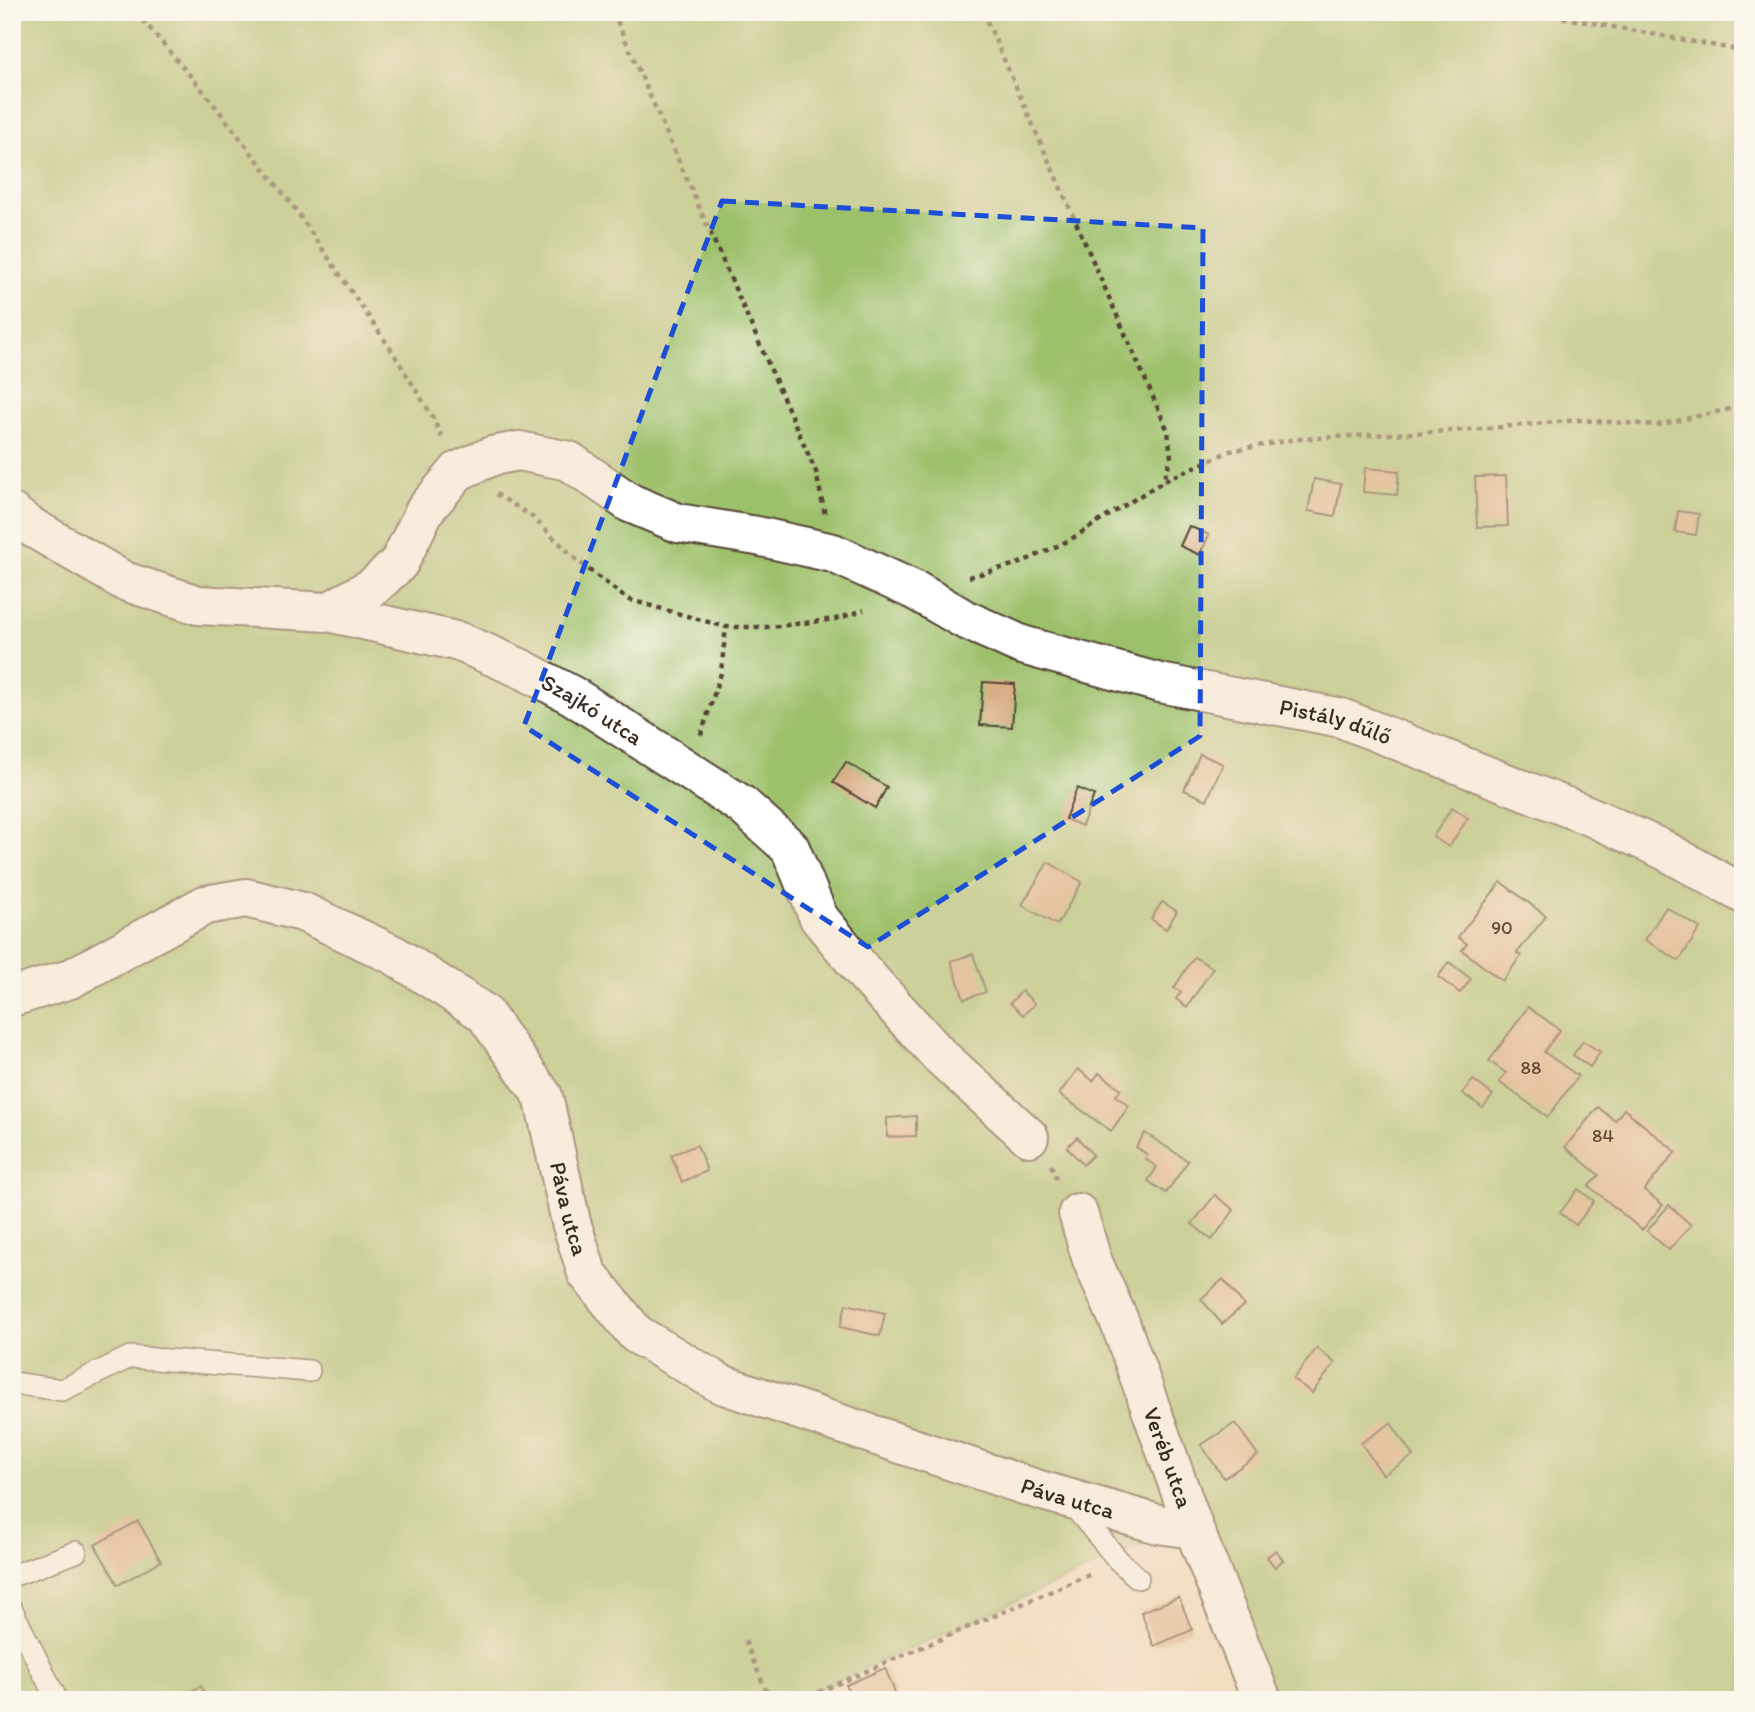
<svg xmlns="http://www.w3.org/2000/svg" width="1755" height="1712" font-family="Itim,sans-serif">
<rect width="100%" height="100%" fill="#fbf7ec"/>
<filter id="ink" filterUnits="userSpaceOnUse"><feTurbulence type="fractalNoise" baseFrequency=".0143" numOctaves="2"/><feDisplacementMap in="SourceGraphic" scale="14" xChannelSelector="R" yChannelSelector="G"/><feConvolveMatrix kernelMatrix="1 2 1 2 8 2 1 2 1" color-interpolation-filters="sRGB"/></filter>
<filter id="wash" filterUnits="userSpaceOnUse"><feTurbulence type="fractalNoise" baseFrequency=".00686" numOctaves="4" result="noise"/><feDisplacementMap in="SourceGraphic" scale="28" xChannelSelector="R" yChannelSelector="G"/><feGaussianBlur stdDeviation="1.57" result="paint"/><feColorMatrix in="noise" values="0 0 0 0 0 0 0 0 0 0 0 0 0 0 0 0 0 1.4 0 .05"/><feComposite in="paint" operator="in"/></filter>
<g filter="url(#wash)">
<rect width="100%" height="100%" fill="#f2ddbf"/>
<path fill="#9dc06a" stroke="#6c7544" stroke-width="2" d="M12,12H1743V1700H1272L1203,1518L794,1700H12V565L41,529L12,507Z"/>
<g id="blocks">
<g fill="#d6a67b">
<path d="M1365,468L1399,471L1397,495L1363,492Z"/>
<path d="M1506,476L1508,526L1477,527L1475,477Z"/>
<path d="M1314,479L1341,484L1335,516L1308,511Z"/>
<path d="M1678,511L1699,514L1696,535L1675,532Z"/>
<path d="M1189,526L1209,535L1200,555L1180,546Z"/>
<path d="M983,682L1015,684L1012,727L980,725Z"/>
<path d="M1200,754L1223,764L1207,800L1184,790Z"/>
<path d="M846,762L887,787L875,808L833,782Z"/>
<path d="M1077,788L1094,795L1082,826L1065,819Z"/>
<path d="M1452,807L1468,818L1449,847L1433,837Z"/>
<path d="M1048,862L1082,882L1057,925L1022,905Z"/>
<path d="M1501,882L1546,916L1517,953L1521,956L1502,981L1462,950L1467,944L1458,937Z"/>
<path d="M1162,902L1177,911L1166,929L1151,919Z"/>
<path d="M1666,907L1700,928L1679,961L1645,940Z"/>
<path d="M973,954L986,992L964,999L951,961Z"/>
<path d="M1194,957L1213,968L1187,1007L1176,999L1181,992L1174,988Z"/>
<path d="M1449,962L1471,979L1460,993L1438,977Z"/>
<path d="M1022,991L1035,1004L1023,1015L1010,1003Z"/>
<path d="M1528,1007L1560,1030L1544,1052L1578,1076L1548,1117L1499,1082L1506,1073L1489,1061Z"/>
<path d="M1583,1041L1600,1052L1590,1067L1573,1055Z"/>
<path d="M1078,1069L1093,1081L1099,1073L1121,1089L1116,1096L1129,1106L1111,1131L1059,1094Z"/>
<path d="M1473,1080L1493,1095L1483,1108L1462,1093Z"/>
<path d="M1598,1107L1615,1121L1624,1109L1676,1152L1644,1190L1663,1205L1642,1230L1589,1186L1599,1175L1565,1147Z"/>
<path d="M916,1116V1136L887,1137V1118Z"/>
<path d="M1145,1133L1188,1161L1166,1193L1148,1181L1157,1167L1145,1159L1148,1155L1136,1147Z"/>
<path d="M1077,1137L1093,1155L1083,1165L1067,1147Z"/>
<path d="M697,1145L707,1171L682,1182L671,1155Z"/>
<path d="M1578,1189L1594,1201L1576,1225L1560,1213Z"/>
<path d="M1215,1195L1234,1210L1212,1240L1192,1224Z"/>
<path d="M1669,1205L1691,1225L1669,1250L1647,1231Z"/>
<path d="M1223,1279L1244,1305L1222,1324L1201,1299Z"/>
<path d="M846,1304L885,1313L880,1336L840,1327Z"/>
<path d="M1317,1348L1335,1363L1312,1393L1293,1379Z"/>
<path d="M1235,1423L1258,1455L1224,1478L1201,1445Z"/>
<path d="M1391,1423L1413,1456L1383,1475L1361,1443Z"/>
<path d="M138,1521L161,1561L118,1585L95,1545Z"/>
<path d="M1276,1550L1283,1560L1275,1567L1267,1557Z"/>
<path d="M1179,1597L1192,1630L1154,1646L1141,1612Z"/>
<path d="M885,1668L895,1693L880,1700H853L846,1685Z"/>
<path d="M201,1686L208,1700H173Z"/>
</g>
</g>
</g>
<g filter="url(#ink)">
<use href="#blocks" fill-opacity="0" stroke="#564536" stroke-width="2"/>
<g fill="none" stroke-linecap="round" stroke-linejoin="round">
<defs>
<g id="service">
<path d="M12,1383L62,1390L130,1357L309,1371"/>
<path d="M1071,1503L1119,1561L1138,1578"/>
<path d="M12,1576L76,1552"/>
<path d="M12,1610L57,1700"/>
</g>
<g id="minor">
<path id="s1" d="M12,513L28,525L124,581L198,605L328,612L460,642L522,669L573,696L742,805L790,848L819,918L866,975L939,1055L1029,1137"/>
<path id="s2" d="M328,612L374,586L399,563L425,510L458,471L492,456L519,451L569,461L630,503L678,523L757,536L833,553L916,591L964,619L1022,645L1160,683L1341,718L1592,817L1664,850L1743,894"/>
<path id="s3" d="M12,997L70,979L205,905L246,898L303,912L394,955L484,1013L543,1096L571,1222L587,1273L636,1334L721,1384L1036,1489L1158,1524L1194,1529"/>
<path id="s4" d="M1078,1213L1092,1260L1120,1323L1194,1529L1262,1700"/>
</g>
</defs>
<use href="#service" stroke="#564536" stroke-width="24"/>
<use href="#minor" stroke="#564536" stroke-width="42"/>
<g stroke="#564536" stroke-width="4.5" stroke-dasharray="5 5" stroke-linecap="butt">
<path d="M136,12L204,92L293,206L392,351L432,416L442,437"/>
<path d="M613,12L816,472L825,515"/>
<path d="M983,12L1168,431L1171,458L1163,482"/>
<path d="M1533,12L1743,51"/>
<path d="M496,494L530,515L579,562L627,599L726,627H771L836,619L864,610"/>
<path d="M969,577L1020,563L1068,541L1162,482L1230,451L1296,439L1469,430L1578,420L1658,425L1743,406"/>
<path d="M701,735L721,673L726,627"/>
<path d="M1051,1165L1058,1183"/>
<path d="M745,1641L770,1700"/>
<path d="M800,1700L1091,1574"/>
</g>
<use href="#service" stroke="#fff" stroke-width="21"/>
<use href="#minor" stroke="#fff" stroke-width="38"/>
</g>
</g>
<path d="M0 0H1755V1712H0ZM722,201L1203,228L1200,736L868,947L524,726Z" fill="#f2ddbf" fill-opacity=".55" fill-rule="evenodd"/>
<path fill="none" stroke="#1d4ed8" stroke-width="5" stroke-dasharray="14 9" stroke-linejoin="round" d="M722,201L1203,228L1200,736L868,947L524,726Z"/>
<g text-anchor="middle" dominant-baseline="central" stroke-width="5" stroke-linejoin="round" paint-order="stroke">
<g font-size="19" fill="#624935">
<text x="1502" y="927">90</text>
<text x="1531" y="1067">88</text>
<text x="1603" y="1135">84</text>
</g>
<g font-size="23" fill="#3b2a1e" stroke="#fbf7ec">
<text stroke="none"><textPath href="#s1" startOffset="623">Szajkó utca</textPath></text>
<text stroke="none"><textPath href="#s2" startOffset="1130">Pistály dűlő</textPath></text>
<text stroke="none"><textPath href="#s3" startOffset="740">Páva utca</textPath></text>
<text stroke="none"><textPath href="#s4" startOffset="261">Veréb utca</textPath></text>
<text stroke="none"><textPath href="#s3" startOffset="1349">Páva utca</textPath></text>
</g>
</g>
<rect width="1755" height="1712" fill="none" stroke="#fbf7ec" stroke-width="42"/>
</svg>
